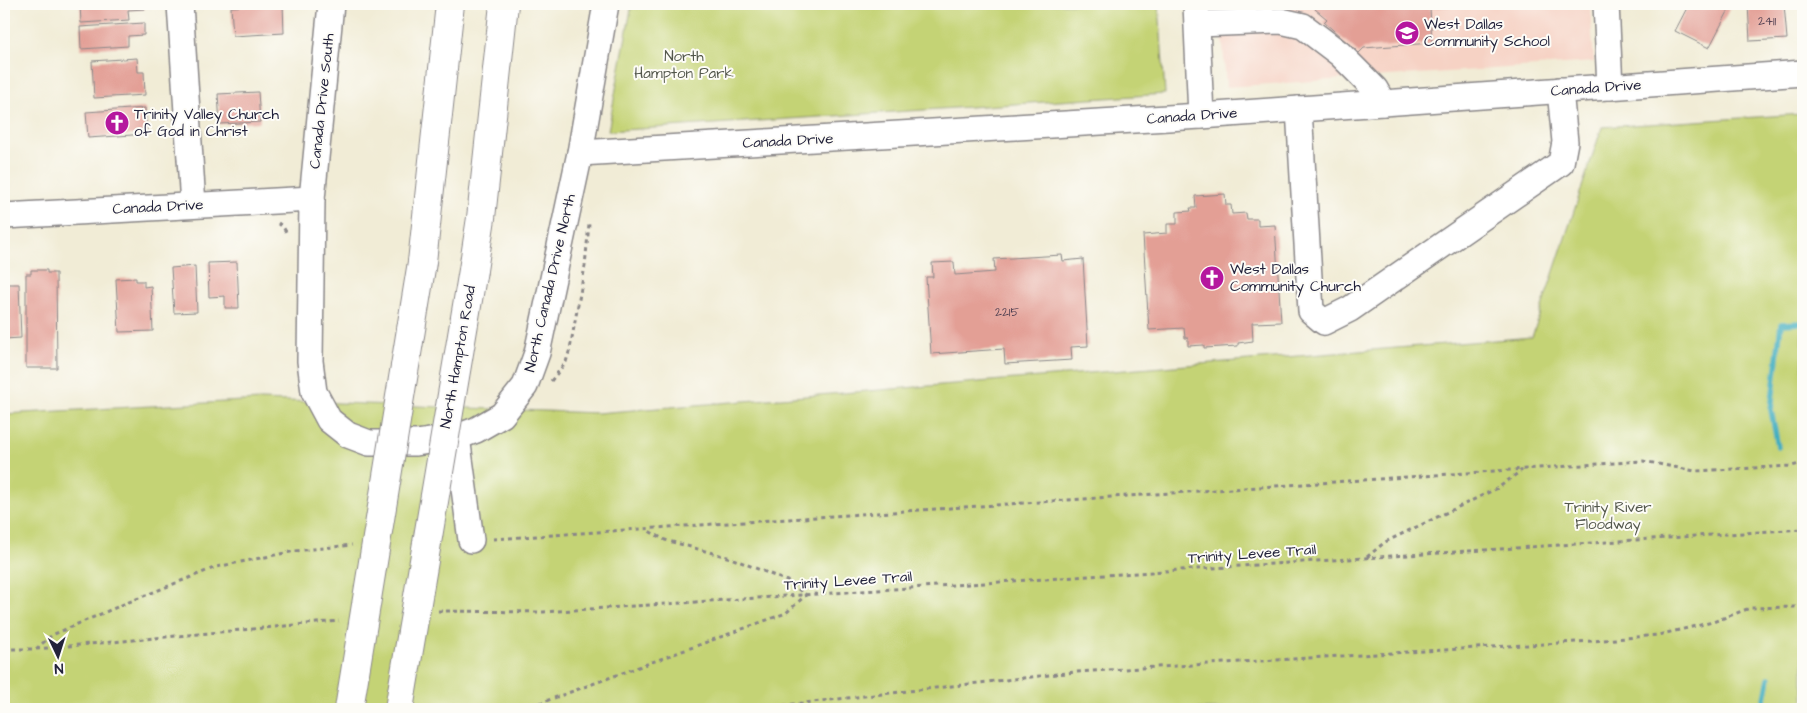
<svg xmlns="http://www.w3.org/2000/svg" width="1807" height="713" font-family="'Architects Daughter',sans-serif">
<rect width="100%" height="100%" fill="#fdfcf7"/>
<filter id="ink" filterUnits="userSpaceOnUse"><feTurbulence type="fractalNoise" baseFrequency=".02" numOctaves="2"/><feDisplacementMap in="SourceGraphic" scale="10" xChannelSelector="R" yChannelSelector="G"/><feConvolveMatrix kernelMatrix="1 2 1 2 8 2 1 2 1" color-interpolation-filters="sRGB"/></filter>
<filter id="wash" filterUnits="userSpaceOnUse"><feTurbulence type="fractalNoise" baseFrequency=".0096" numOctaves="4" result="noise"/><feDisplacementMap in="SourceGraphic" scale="20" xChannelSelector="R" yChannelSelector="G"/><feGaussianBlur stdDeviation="1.12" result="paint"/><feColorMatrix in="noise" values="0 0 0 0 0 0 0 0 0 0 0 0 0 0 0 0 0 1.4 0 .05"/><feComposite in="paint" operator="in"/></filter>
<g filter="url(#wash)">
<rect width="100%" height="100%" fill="#f1ecd6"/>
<path fill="#f6d2c4" d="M1220,4H1590L1594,62L1226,87Z"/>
<g fill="#c4d375" stroke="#737a58">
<path d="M632,4H1159L1165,94L608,131Z"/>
<path d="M1803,114V709H4V414L261,400L597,413L1532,337L1602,127Z"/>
</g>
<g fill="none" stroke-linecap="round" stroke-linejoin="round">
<g stroke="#42aec0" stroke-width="5.5">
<path d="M1778,447L1771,410L1781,324L1803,323"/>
<path d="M1763,709L1769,678"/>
</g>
</g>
<g id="blocks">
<g fill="#e39f95">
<path d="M80,4H144L145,9L128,10L129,20L81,23Z"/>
<path d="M283,4L284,33L233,36L231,7Z"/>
<path d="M1315,4H1471V5L1430,8L1432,43L1364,48L1359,53L1324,22L1327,19L1315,9Z"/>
<path d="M1689,4H1732L1709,48L1675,31Z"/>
<path d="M1748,4H1784L1787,39L1750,41Z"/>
<path d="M144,23V35L128,36V46L81,49L80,27Z"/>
<path d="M137,58L138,72H144L145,95L94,98L92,61Z"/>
<path d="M258,92L260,122L220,124L218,94Z"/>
<path d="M145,108L147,134L88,138L86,112Z"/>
<path d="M1225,194L1226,205H1231L1232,214L1246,213L1247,219H1258V226L1275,225L1281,322L1252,323L1253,341L1238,343V346L1204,348V345L1188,346V338H1185L1184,328L1149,330L1143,235L1167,233V224H1177V212L1191,211L1190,208H1196L1195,196Z"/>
<path d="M1062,255L1063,261L1083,259L1088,346L1071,347L1072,360L1005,364L1004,349L931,354L926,277H933L932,263L954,262L955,275L995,272L994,259Z"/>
<path d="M237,262L239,308H225V296L209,297L208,263Z"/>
<path d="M195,266L197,312L174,313L171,268Z"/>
<path d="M31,270H47V273H56L57,368H26V274H31Z"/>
<path d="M136,278V281H144V287L151,286L153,331L119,332L116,279Z"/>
<path d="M4,284H19L21,338L4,339Z"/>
</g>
</g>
</g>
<g filter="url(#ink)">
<use href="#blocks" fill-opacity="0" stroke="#8a8788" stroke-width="1"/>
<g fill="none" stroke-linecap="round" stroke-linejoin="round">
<defs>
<g id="minor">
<path d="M180,4L193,205"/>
<path d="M331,4L312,199L310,361L314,392L329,420L348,435L369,443H416L457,437L476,430L502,415L525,386L537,353L580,153L606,4"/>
<path d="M1196,4L1201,116"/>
<path d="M1606,4L1610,87"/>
<path d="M1198,24L1281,21L1303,26L1340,54L1375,89L1383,103"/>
<path d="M1299,109L1311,311L1324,322L1350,309L1561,163L1565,142L1560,90"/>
<path d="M580,153L1201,116L1803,73"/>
<path d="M4,216L312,199"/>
<path d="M457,437L471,540"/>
</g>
<g id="major">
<path d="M422,262L450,4"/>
<path d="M473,270L481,218L504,4"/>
</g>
</defs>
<use href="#minor" stroke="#8a8788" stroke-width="28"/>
<use href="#major" stroke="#8a8788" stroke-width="30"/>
<g stroke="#8a8788" stroke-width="3" stroke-dasharray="4 4" stroke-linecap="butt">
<path d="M278,223L283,227L288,235"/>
<path d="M551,381L566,362L570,349L585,266L589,224"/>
<path d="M493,539L1643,461L1695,471L1792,466L1803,463"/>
<path d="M1367,557L1385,542L1498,488L1522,470"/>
<path d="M438,611L544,612L1803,529"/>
<path d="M4,649H36L339,621"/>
<path d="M36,649L52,635L124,604L216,567L295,551L352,545"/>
<path d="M524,709L786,613L806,595L787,581L731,558L665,540L647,530"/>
<path d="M751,709L1075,672L1593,641L1658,635L1713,622L1750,608L1795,607L1803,609"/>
</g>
<use href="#minor" stroke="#fff" stroke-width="25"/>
<use href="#major" stroke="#fff" stroke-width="28"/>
<defs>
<g id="major-bridge">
<path d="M349,709L422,262"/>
<path d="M399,709L473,270"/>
</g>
</defs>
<use href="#major-bridge" stroke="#8a8788" stroke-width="30" stroke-linecap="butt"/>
<use href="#major-bridge" stroke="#fff" stroke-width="28"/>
</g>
</g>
<defs>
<symbol id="school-disc" viewBox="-11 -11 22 22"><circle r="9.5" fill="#b5179e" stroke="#fdfcf7"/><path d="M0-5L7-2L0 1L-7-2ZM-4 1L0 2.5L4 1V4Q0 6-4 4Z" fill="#fff"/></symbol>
<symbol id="church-disc" viewBox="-11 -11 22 22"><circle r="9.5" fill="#b5179e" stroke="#fdfcf7"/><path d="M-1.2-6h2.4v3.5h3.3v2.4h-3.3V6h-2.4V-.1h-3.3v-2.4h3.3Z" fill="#fff"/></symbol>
</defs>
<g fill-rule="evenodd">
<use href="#school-disc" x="1393" y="19" width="28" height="28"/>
<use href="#church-disc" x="103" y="109" width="28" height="28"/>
<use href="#church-disc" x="1198" y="264" width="28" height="28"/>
</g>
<g text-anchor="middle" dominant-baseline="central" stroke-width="4" stroke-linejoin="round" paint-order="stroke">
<g font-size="12" fill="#524152">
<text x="1767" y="21">2411</text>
<text x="1007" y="312">2215</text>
</g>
<g font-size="15" fill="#22223b" stroke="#fdfcf7" text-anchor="start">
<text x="1424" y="24">West Dallas<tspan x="1424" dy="17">Community School</tspan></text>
<text x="134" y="114">Trinity Valley Church<tspan x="134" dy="17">of God in Christ</tspan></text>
<text x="1230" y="269">West Dallas<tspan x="1230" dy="17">Community Church</tspan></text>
</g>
<g font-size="15" fill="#53574c" stroke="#fdfcf7">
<text x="684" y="56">North<tspan x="684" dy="17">Hampton Park</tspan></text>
<text x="1608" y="507">Trinity River<tspan x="1608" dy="17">Floodway</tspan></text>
</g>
<g font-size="15" fill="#22223b" stroke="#fdfcf7">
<text transform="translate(1596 88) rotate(-4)">Canada Drive</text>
<text transform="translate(322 101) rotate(-84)">Canada Drive South</text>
<text transform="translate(1192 116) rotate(-4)">Canada Drive</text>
<text transform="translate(788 141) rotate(-3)">Canada Drive</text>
<text transform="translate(158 207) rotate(-3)">Canada Drive</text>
<text transform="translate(550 283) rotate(-77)">North Canada Drive North</text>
<text transform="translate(458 357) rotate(-80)">North Hampton Road</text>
<text transform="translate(1252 554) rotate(-4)">Trinity Levee Trail</text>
<text transform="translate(848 581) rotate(-4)">Trinity Levee Trail</text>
</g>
</g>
<rect width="1807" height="713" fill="none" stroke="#fdfcf7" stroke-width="20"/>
<g transform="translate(58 656) rotate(176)" stroke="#fdfcf7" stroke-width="4" paint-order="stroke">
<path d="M0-4L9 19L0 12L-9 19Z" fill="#22223b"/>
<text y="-8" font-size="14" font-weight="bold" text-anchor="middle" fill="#22223b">N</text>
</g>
</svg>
